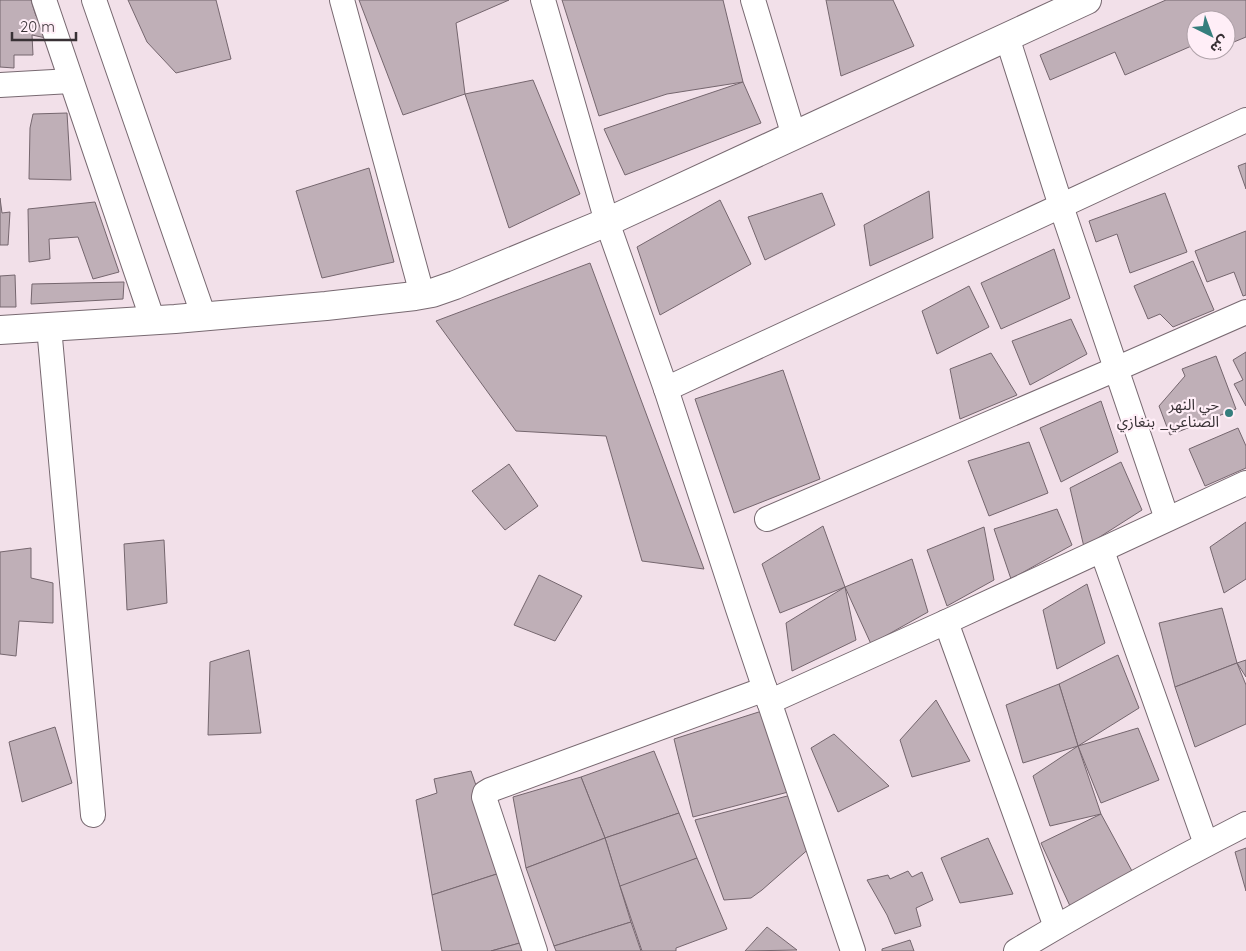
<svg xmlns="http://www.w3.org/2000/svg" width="1246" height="951" font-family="Quicksand,'Noto Sans Arabic',sans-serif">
<rect width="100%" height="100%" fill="#f2e0e9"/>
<g fill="#bfafb7" stroke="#75666e">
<path d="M0,0H31L36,16H49L46,38L32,35L33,55H14V68L0,67Z"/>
<path d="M128,0H216L231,59L176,73L147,42Z"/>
<path d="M359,0H509L456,23L465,94L403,115Z"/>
<path d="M562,0H723L743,82L667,94L599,116Z"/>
<path d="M826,0H893L914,46L841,76Z"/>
<path d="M1166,0H1246V37L1229,44L1226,37V20H1219L1218,18L1212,20H1196V44L1125,75L1115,52L1050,80L1040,55Z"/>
<path d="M533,80L580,194L509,228L465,94Z"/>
<path d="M743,82L761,123L625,175L604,129Z"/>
<path d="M67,113L71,180L29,179L30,128L33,114Z"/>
<path d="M1246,163V189L1238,166Z"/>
<path d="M369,168L394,262L322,278L296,191Z"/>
<path d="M929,191L933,238L870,266L864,225Z"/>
<path d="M822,193L835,225L765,260L748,217Z"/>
<path d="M1165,193L1187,252L1130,273L1117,234L1096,242L1089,221Z"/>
<path d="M0,198L2,213L10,212L8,245H0Z"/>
<path d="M720,200L751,264L660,315L637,247Z"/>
<path d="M95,202L119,272L93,279L78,237L49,239L50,259L29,262L28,209Z"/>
<path d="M1246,231V295L1243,296L1234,272L1207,282L1195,251Z"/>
<path d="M1054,249L1070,298L1001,329L981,283Z"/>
<path d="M1193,261L1214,310L1173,327L1160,314L1148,319L1134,286Z"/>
<path d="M590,263L704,569L642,561L606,436L516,431L436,321Z"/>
<path d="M15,275L16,307H0V276Z"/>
<path d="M124,282L123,299L31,304L32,284Z"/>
<path d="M969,286L989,327L937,354L922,311Z"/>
<path d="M1071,319L1087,354L1030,385L1012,341Z"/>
<path d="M1246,352V406L1234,384L1243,380L1233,360Z"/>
<path d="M991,353L1017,395L960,419L950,369Z"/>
<path d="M1216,356L1236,409L1170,435L1159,406L1185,376L1182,369Z"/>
<path d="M783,370L820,479L734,513L695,399Z"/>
<path d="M1101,401L1118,452L1061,482L1040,428Z"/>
<path d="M1238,428L1246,446V468L1205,486L1189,449Z"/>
<path d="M1029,442L1048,493L989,516L968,461Z"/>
<path d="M1121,462L1142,510L1084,547L1070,488Z"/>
<path d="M509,464L538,506L505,530L472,491Z"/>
<path d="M1057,509L1072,545L1011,579L994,529Z"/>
<path d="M1246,522V579L1224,593L1210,547Z"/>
<path d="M823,526L845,587L780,613L762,564Z"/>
<path d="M984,527L994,580L947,606L927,550Z"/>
<path d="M164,540L167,603L127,610L124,544Z"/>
<path d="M31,548V578L53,583V623L19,621L16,656L0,654V552Z"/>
<path d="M912,559L928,612L871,644L845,587Z"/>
<path d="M539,575L582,596L555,641L514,625Z"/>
<path d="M1087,584L1105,643L1057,669L1043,610Z"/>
<path d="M845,587L856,640L792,671L786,623Z"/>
<path d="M1222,608L1237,663L1175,687L1159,623Z"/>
<path d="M249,650L261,733L208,735L210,662Z"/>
<path d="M1118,655L1139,708L1078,746L1059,684Z"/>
<path d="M1246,660V677L1237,663Z"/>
<path d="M1237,663L1246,685V724L1195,747L1175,687Z"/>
<path d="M1059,684L1078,746L1023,763L1006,705Z"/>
<path d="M936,700L970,761L912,777L900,740Z"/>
<path d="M765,710L792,791L693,817L674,739Z"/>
<path d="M55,727L72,783L22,802L9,742Z"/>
<path d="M1138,728L1159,780L1101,803L1078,746Z"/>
<path d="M834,734L889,786L838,812L811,748Z"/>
<path d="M1078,746L1101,814L1050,826L1033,776Z"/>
<path d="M654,751L679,813L605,838L581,777Z"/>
<path d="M471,771L506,871L432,895L416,800L437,793L434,779Z"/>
<path d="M581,777L605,838L526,868L513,797Z"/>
<path d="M795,794L812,846L762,890L751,898L724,900L695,820Z"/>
<path d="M679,813L697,858L621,890L605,838Z"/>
<path d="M1101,814L1132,871L1070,906L1041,843Z"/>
<path d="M605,838L631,922L554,946L526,868Z"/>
<path d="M988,838L1013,894L960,903L941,858Z"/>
<path d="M1246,848V891L1235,852Z"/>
<path d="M697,858L727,929L676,948V951H642L620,886Z"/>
<path d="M506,871L527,941L491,951H442L432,895Z"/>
<path d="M908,871L912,877L922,872L933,900L916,908L921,926L895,934L887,915L867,880L888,875L890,879Z"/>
<path d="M631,922L641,951H556L554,946Z"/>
<path d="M767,927L797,950L745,951Z"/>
<path d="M910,940L914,951H882V949Z"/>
<path d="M527,941L531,951H491Z"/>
</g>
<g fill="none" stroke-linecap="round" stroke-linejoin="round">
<defs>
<g id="minor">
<path d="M44,0L153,321"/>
<path d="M94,0L204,317"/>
<path d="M342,0L422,294"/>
<path d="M543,0L607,222L666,389L738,609L853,951"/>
<path d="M753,0L794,136"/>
<path d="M1007,37L1061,206L1167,519"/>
<path d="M0,85L71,81"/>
<path d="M49,327L93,815"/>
<path d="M666,389L1246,120"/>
<path d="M767,519L1116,369L1246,312"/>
<path d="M1102,551L1206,844"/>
<path d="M946,622L1056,927"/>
<path d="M769,702L946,622L1246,483"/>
<path d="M535,951L484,797L485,793L490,790L765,689"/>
<path d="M1016,951C1091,906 1168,864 1246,824"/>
</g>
<path id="secondary" d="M0,330L175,319L326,306L415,296L432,293L455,285L607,222L1087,0"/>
</defs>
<use href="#minor" stroke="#786971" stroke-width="26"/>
<use href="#secondary" stroke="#786971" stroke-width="30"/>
<use href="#minor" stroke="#fff" stroke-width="24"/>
<use href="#secondary" stroke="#fff" stroke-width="28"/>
</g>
<circle fill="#357e7d" stroke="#ffeef7" stroke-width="2" cx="1229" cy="413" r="5"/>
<g text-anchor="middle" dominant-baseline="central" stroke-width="4.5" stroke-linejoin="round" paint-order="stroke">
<g font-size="15" fill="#383135" stroke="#ffeef7" text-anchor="end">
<text x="1219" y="404">حي النهر<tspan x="1219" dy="17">الصناعي_ بنغازي</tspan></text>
</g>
</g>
<g transform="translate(1211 35) rotate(138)"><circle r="24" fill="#ffeef7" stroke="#afa2a9"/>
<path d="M0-4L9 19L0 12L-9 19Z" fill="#357e7d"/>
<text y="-8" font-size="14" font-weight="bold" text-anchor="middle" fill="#383135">ش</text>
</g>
<path d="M12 32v8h64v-8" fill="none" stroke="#383135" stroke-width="2.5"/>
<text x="20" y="32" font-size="15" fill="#383135" stroke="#ffeef7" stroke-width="4" paint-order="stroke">20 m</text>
</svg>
